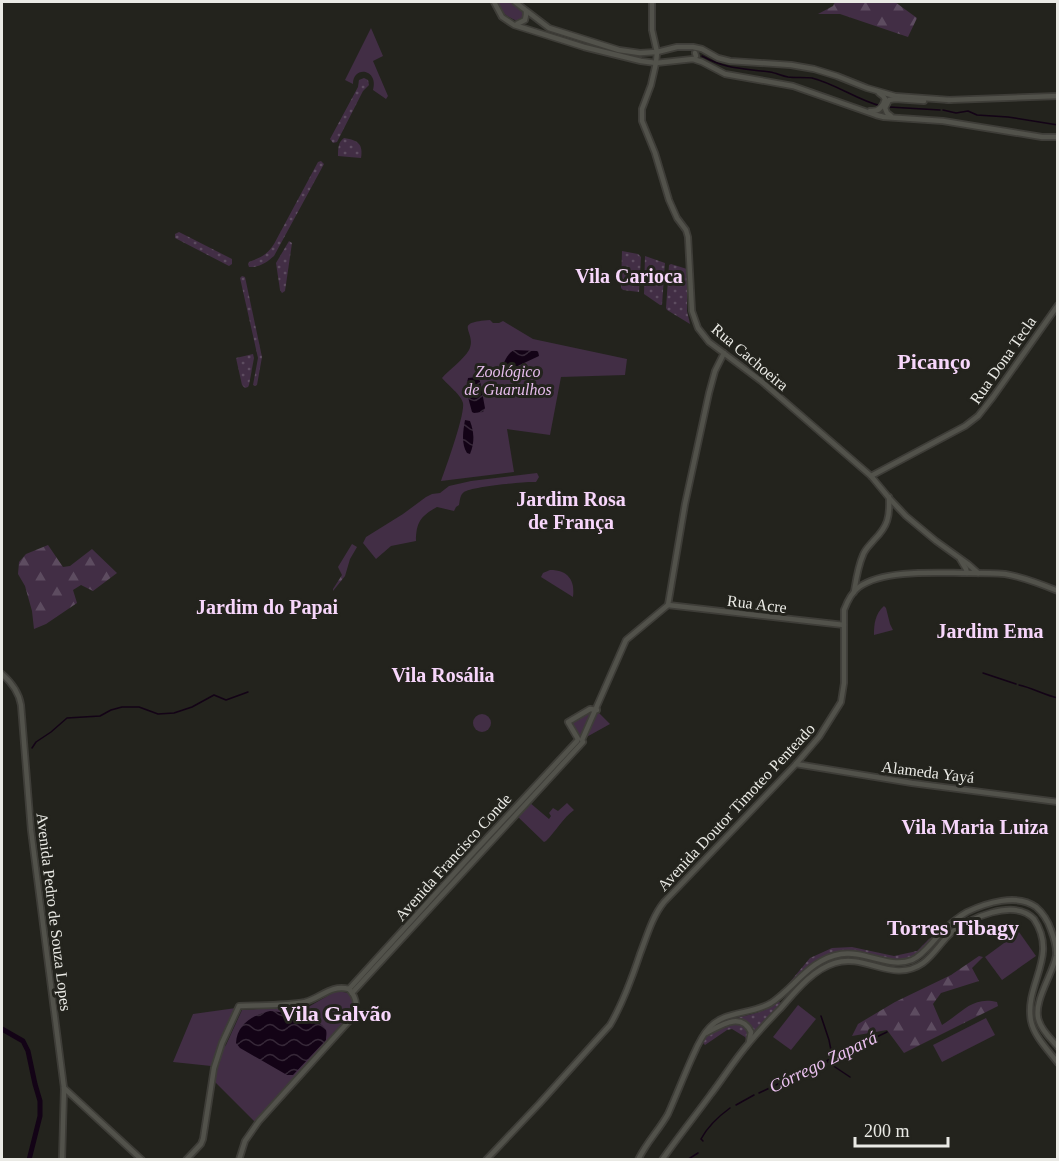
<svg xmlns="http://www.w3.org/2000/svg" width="1059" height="1161" font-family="'Times New Roman',serif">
<defs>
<pattern id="grass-dots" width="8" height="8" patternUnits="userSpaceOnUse" patternTransform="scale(1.5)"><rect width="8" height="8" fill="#422e45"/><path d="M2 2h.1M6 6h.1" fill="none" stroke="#5d4c60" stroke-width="1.8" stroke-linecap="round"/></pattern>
<pattern id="forest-firs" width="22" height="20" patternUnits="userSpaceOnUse" patternTransform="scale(1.5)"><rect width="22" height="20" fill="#422e45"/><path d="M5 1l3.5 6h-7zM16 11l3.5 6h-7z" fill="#5d4c60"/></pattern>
<pattern id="water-waves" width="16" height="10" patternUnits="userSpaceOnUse" patternTransform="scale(1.5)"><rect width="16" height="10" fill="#130316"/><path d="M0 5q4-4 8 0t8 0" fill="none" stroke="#362838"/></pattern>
</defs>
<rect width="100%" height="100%" fill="#23231d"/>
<g fill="url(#grass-dots)">
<path d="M364,78L368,80L369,85L363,91L337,142L333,143L330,139L358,87L359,80Z"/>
<path d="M344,138C359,140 363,145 361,158L338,156C338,149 338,142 344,138Z"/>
<path d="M321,161L324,164L274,256C267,262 259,268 249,267L248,264L249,262C261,257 266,256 274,244L318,162Z"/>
<path d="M179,232L232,259V264L229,266L175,238V234Z"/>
<path d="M289,241L292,243L285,291L282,293L280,290L276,263Z"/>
<path d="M622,251L638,254L641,257L639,292L623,290L621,288Z"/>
<path d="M645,256L665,263L662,305H660L644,294Z"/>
<path d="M671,264L687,269V311L690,324L667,310L666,308L669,265Z"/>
<path d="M242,276L245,277L262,357L257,385L255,386L253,385L258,358L240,278Z"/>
<path d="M253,354L254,358L249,385L248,387L245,388L242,385L236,358Z"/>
<path d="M575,745L576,747L355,989L353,987Z"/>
<path d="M930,938L934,939L918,956L899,962L851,953L827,957L779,995L810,958L832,948L852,947L894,956L917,951Z"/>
<path d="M777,1001L781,1003L748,1043L745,1037L732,1029L727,1030L705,1045L703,1043C717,1009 757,1023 777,1001Z"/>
</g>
<g fill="url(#forest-firs)">
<path d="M835,2H895L917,18L908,37L840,14H818L833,6Z"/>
<path d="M352,544L357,547L350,559L345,576L333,591V589L342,575L338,567Z"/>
<path d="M48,545L63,567L70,566L92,549L117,573L93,591L81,585L73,590L77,603L46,624L34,629L32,611L25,586L18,574L19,562L26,554Z"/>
<path d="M979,956L983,957L972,968L979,981L941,993L933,1004L942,1025C962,1013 972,996 997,1002L998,1006L904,1053L887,1030L852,1036L858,1024L895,1002L951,975Z"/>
</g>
<g fill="#422e45">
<path d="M495,2H511L523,11L522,19L517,21C507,17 500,12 495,2Z"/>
<path d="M371,28L383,56L373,61L388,96L386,99L373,90C379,69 353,65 353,84L345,80Z"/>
<path d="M490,320L493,323H499L503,321L533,339L627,359L625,375L561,377L550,435L507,429L514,472L441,481C446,467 465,415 463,403C462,396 447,384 442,378C449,370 464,359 469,350C478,331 450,323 490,320Z"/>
<path d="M537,473L539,477L536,482C526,481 470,487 464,492C460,495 460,500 459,505L456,507L454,511L437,507C421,516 416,522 416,541L391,546L376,559L363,543L366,537L403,514L426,497L432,494L440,493L449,486L471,481Z"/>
<path d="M550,570C568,570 575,580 573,597L541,577L543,573Z"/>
<path d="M884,606L886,608L890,624L893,630L874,635C874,624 875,614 884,606Z"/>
<path d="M593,711L599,713L610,724L583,739L579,738L570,722Z"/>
<circle cx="482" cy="723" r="9"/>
<path d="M529,802L549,819L551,816L549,813L553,808L558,811L567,803L574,810C563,818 556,831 546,841L544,842L517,816Z"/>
<path d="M1019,932L1036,956L1002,980L985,957Z"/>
<path d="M334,992C351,990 355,996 353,1011L255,1122L214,1081L220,1053L226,1045L242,1010L310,1006Z"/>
<path d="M798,1005L816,1019L791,1050L773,1037Z"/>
<path d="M236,1008L224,1033L211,1066L173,1062L193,1014Z"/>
<path d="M986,1018L995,1035L942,1062L933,1045Z"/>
</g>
<g fill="url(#water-waves)">
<path d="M514,350L538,351L539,356L505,372L503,370C502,364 508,353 514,350Z"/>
<path d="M477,377L480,381L485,408L483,412L474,413L472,412C469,401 465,389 468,378Z"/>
<path d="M465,420L470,421C474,432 475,442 470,454L467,453C461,444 463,431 465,420Z"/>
<path d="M270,1011C283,1012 320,1017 326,1030C327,1034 326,1036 326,1040L293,1075H287L240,1048L236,1043C237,1024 253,1015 270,1011Z"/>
</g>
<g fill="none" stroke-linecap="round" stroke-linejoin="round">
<g stroke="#130316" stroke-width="1.5">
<path d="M702,56C728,70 742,68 770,72C776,73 782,76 788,77C796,78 804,77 812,78C836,84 857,100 881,106"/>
<path d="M889,107L940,110"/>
<path d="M943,110L956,113L968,111L977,115L1008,117L1058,125"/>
<path d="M983,673L1016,684"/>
<path d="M1019,685C1033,688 1044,695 1058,698"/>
<path d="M32,748L36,742L51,732L67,718L100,716L111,710L122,707H139L158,714L174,713L192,707L214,695L226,700L248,692"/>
<path d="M821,1016L829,1040L831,1050L830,1058"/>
<path d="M826,1061L850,1077"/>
<path d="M759,1093L887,1032"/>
<path d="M736,1105L754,1095"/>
<path d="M703,1141L701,1139C708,1126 719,1116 730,1108"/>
<path d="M687,1160L698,1153"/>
</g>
<path stroke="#130316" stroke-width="5" d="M2,1029L23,1041L28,1051L35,1084L40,1101V1116L29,1160"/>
<defs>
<g id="secondary">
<path d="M494,2L502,17L514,25L584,47L641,61L656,63L693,59L702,62L725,74L793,86L876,115L884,117L943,121L1042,137H1058"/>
<path d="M515,2L549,28L619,50L640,53L657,52L677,47H693L702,49L718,58L730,61L791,65L814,69L837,76L867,88L895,96L950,100"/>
<path d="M652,2V30L657,52L656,63L651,85L642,109V121L655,153L669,200L677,218L686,230L688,237L692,311L698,328L709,342L761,381L782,399L871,476L890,499L906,516L936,541L968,564L978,573"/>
<path d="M517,24L525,20L526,15V11"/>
<path d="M695,53L696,56"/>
<path d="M948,100L1058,96"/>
<path d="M870,111C879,112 883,107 885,99L883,96L879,93"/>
<path d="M891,116L887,113L885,108L889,100L895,99L924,101"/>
<path d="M871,476L965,426L978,416L993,397L1058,305"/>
<path d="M960,559L966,569L967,573"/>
<path d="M854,592C856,580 858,566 863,555C865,549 870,545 874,540C888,526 890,517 889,497"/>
<path d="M668,605L844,625"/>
<path d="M2,674C11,682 19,692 21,705L31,830L64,1088L62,1160"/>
<path d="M578,739L568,722L590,709L597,710"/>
<path d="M582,740L626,640L668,605L685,504L709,393L715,371L724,353"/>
<path d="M796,764L912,783L1058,802"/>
<path d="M349,989L471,855L577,741"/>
<path d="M352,993L583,742"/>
<path d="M706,1033C720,1026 741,1011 751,1032L749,1042"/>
<path d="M64,1088L142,1160"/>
<path d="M186,1160L201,1144L203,1139L214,1068L222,1043L239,1006C260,1005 285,1006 305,1002C321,998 331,984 349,989C358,999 358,1008 351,1019L259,1121L245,1141L239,1160"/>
<path d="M486,1160L539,1104L610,1025C623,1003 632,978 640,954C647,936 652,917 664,902L795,765L819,737L841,702L844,683V610C847,602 851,593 859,587C884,569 938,573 968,573C980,573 992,573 1005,574C1023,577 1041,584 1058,591"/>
<path d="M638,1160C646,1143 659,1130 668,1114C676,1096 683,1078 691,1060C696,1049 701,1036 709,1028C725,1010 751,1015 771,1003C795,987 810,959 841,954C864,950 889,969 912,960C925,954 932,941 942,932C949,925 958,917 967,912C986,903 1017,893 1036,907C1043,913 1048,921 1051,930C1054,938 1057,947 1056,956C1053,974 1032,1003 1039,1021C1042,1031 1051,1039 1058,1047"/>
<path d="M662,1160C678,1137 695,1116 711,1094C724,1077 735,1059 749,1043C759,1031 769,1020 780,1009C795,992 812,970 835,963C865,953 893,984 923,963C934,955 941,942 951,933C969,918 1014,898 1034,919C1059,957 1024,984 1031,1021C1034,1036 1048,1050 1058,1063"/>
</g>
</defs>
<use href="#secondary" stroke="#3e3d38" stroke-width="8"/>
<use href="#secondary" stroke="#52524b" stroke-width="4.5"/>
</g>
<g text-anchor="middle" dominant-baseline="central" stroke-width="6" stroke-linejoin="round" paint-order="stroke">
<g font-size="16" fill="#eaeae5" stroke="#23231d">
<text transform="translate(750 357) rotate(40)">Rua Cachoeira</text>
<text transform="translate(1003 360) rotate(-55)">Rua Dona Tecla</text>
<text transform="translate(757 604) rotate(7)">Rua Acre</text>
<text transform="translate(928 772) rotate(7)">Alameda Yayá</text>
<text transform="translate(736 807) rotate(-47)">Avenida Doutor Timoteo Penteado</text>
<text transform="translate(453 857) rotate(-48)">Avenida Francisco Conde</text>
<text transform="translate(54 912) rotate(83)">Avenida Pedro de Souza Lopes</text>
</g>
<g font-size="16" font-style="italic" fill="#e6bcec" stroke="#23231d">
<text x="508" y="371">Zoológico<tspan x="508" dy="18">de Guarulhos</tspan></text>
</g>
<g font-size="18" font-style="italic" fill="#ebc1f0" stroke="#23231d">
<text transform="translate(823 1062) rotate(-26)">Córrego Zapará</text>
</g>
<g font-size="20" font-weight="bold" fill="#f7d6fb" stroke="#23231d">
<text x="629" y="276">Vila Carioca</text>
<text x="571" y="499">Jardim Rosa<tspan x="571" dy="23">de França</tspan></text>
<text x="267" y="607">Jardim do Papai</text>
<text x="990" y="631">Jardim Ema</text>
<text x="443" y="675">Vila Rosália</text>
<text x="975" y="827">Vila Maria Luiza</text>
</g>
<g font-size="22" font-weight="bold" fill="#f7d6fb" stroke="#23231d">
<text x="934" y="361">Picanço</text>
<text x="953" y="927">Torres Tibagy</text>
<text x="336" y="1013">Vila Galvão</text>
</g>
</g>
<rect width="1059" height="1161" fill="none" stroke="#eaeae5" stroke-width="6"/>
<path d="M855 1137v9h93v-9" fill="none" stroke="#eaeae5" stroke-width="3"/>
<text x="864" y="1137" font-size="18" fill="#eaeae5" stroke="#23231d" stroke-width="4.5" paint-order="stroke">200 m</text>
</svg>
